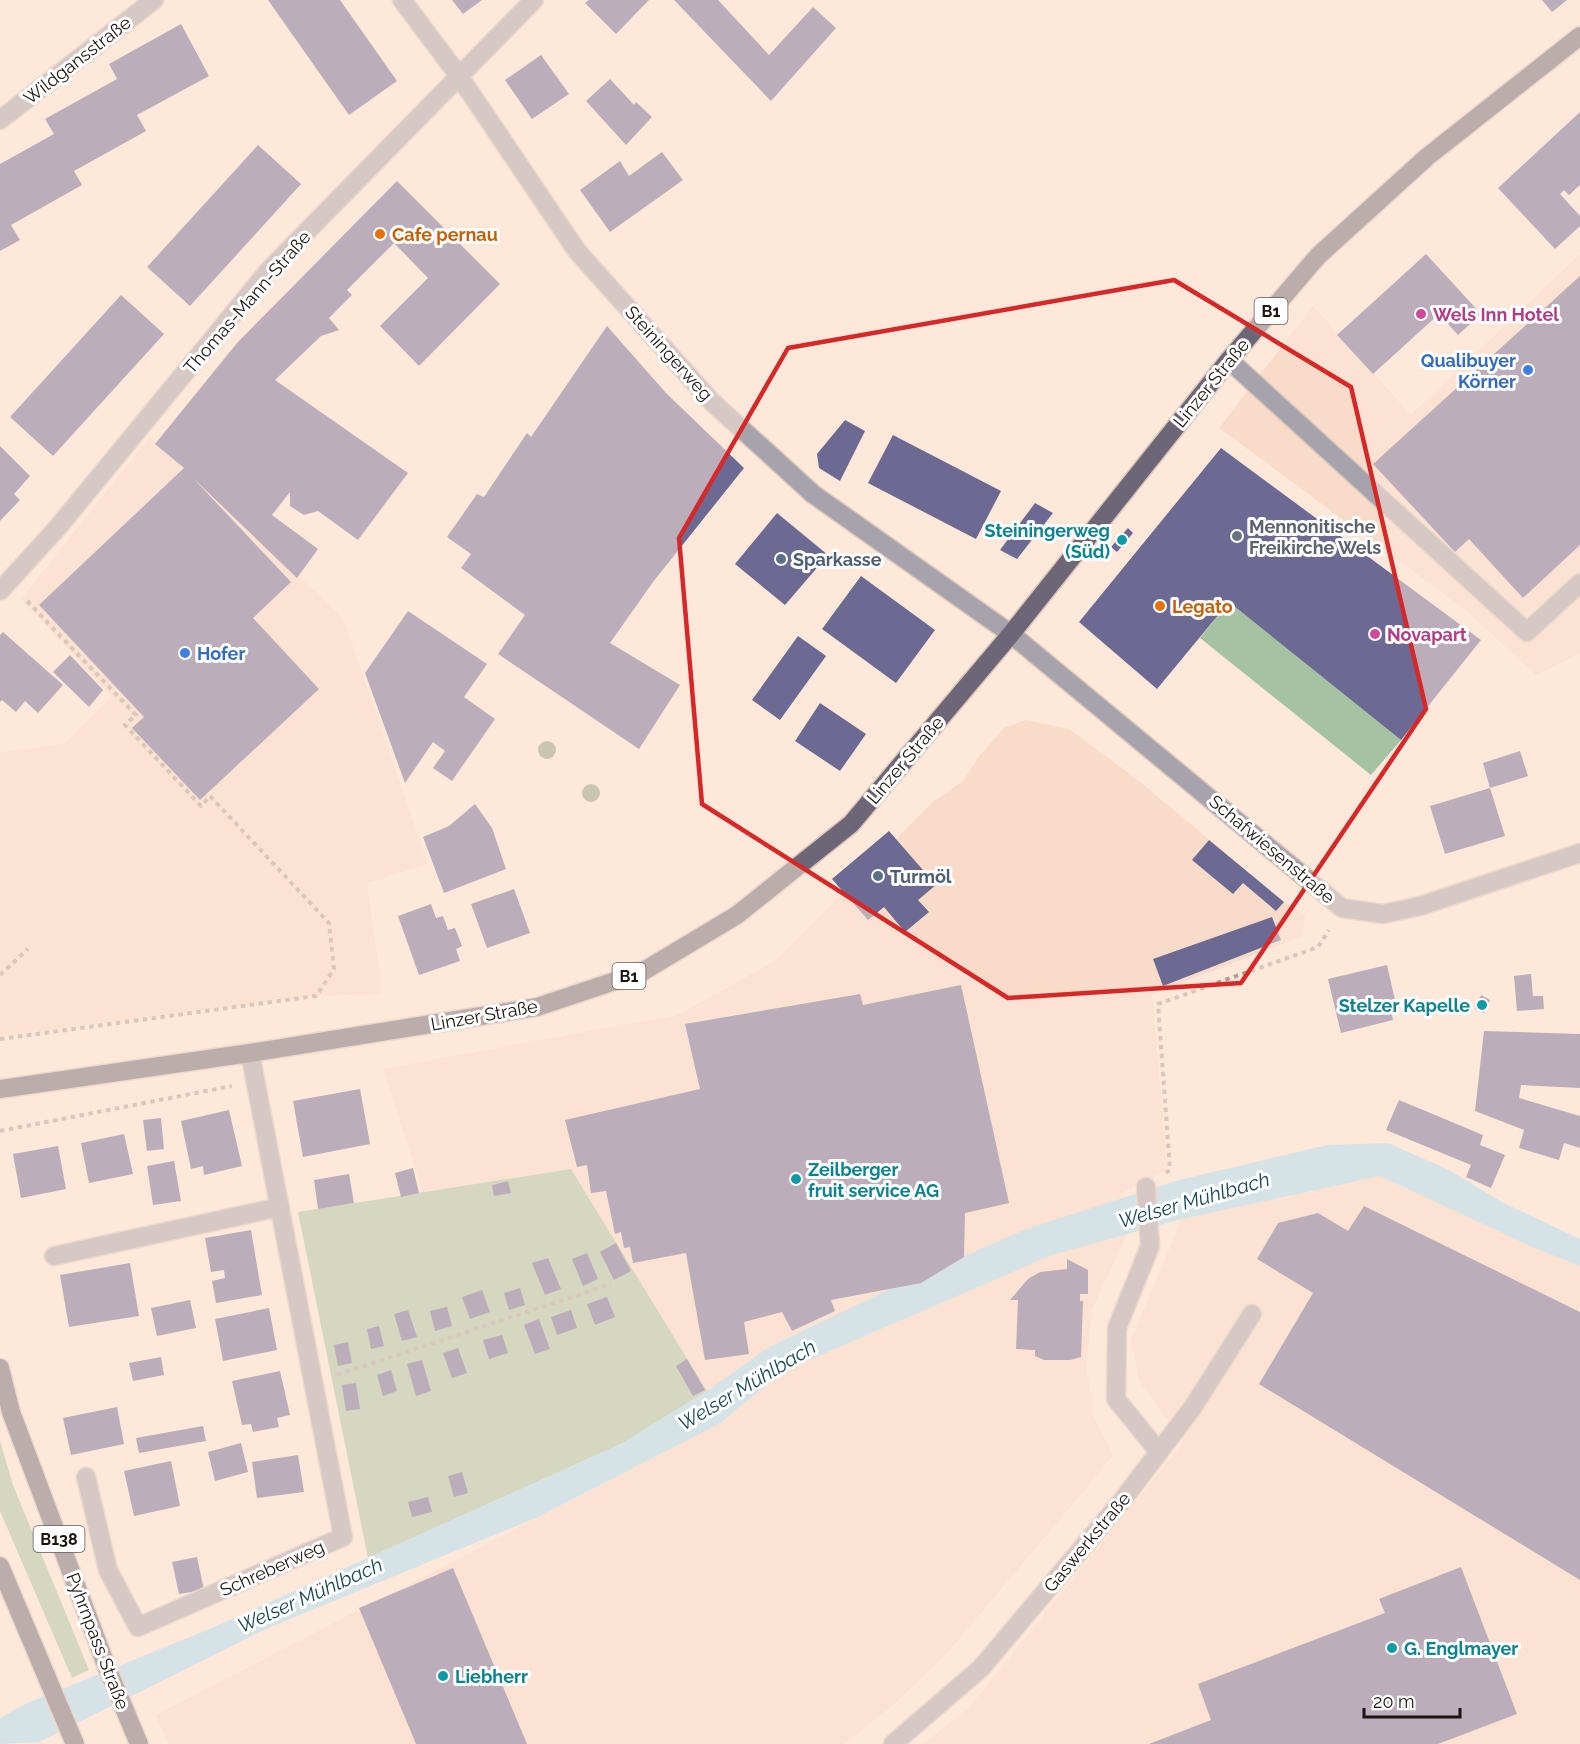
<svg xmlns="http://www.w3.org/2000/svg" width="1580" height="1744" font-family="Raleway,sans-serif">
<rect width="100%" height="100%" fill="#fee8da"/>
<g fill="#f8dcc9">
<path d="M1580,254V653L1536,675L1467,611L1219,428L1313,306L1411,415Z"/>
<path d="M150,437L343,618L428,864L367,883L382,994L316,996L0,1036V753L66,743L112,696L21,599Z"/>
<path d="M1025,720L1069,729L1134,777L1284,902L1305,915L1303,936L1152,994L1167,1169L1120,1194L1127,1234L1092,1309L1086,1365L1094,1418L1113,1455L1093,1480L947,1653L893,1705L844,1744H168L156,1715L719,1424L783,1371L769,1347L707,1391L571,1169L423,1192L383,1069L678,1015L775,961L933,802L964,780L980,755L1004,728Z"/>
<path d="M1380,1176L1532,1247L1580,1266V1744H923L967,1710L1184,1442L1140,1382L1131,1340L1182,1219Z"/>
</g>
<g fill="#a5c3a2">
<path d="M1229,602L1401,740L1371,775L1200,638Z"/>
<path d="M571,1169L707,1391L621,1444L368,1558L298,1212Z"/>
<path d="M0,1441L13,1485L89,1670L72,1678L0,1511Z"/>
</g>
<path fill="#a7ddf4" d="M1388,1143L1449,1170L1502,1202L1580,1239V1266L1532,1247L1380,1176L1182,1219L1052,1255L784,1371L719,1424L538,1517L266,1629L39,1742L0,1744V1718L25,1704L212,1628L621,1444L707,1391L769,1347L890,1289L1026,1229L1179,1180L1327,1145Z"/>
<g fill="#6c6992">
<path d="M268,0H340L397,81L349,115Z"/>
<path d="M452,0H482L463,14Z"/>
<path d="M589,0H649L616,34L585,3Z"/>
<path d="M674,0H718L769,55L813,7L836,28L771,101Z"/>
<path d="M1542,0H1567L1552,12Z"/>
<path d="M181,24L209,76L137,115L146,131L74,171L82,185L11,225L20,240L0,251V164L54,134L45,119L117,79L109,64Z"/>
<path d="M541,55L569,94L532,119L505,80Z"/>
<path d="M610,79L634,105L636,102L652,117L626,145L586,101Z"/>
<path d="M1580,112V185L1569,195L1564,190L1560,194L1580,216V226L1555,249L1498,188Z"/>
<path d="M258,145L301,184L190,306L147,267Z"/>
<path d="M662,152L683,180L610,232L580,190L620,161L629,176Z"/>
<path d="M397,181L500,284L419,366L380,326L428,278L394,243L347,290L352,295L329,318L339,330L321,336L275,380L408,473L358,540L318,511L304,515L290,506V492L272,515L318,549L297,578L193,478L291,582L253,618L319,689L200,800L132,728L144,717L39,605L184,468L155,444L237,343Z"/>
<path d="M1426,254L1481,314L1458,335L1439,314L1373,374L1337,335Z"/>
<path d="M1580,276V545L1523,598L1469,539L1455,552L1373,464Z"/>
<path d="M121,295L164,334L53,456L10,417Z"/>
<path d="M607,326L666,393L744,468L653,582L610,643L680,685L639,749L498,654L525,615L461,568L471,554L447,537L477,494L484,497L527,433L531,437Z"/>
<path d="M845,420L865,431L840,481L819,468L817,454Z"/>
<path d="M893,435L1001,491L976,539L868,483Z"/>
<path d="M0,446L30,476L14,494L20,500L0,521Z"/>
<path d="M1221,448L1481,640L1401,740L1229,602L1157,689L1079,622Z"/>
<path d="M1035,503L1053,513L1017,559L1000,550Z"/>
<path d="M777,513L828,555L785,605L735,564Z"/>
<path d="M1128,528L1133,533L1117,552L1111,547Z"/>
<path d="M861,576L935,630L896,683L822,629Z"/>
<path d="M408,611L487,664L464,697L495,719L452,781L433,768L445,751L433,742L405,783L365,673Z"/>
<path d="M3,632L63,685L38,713L25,701L16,712L2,700L0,702V635Z"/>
<path d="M798,636L826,656L780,720L752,700Z"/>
<path d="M70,655L103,690L89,707L53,672Z"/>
<path d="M820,703L866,734L840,771L795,741Z"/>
<path d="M1520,751L1528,776L1490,788L1483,763Z"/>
<path d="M1490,788L1505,836L1445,854L1430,806Z"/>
<path d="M475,804L492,828L506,869L444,893L423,837L449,826Z"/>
<path d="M889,831L936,885L918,900L929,912L905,932L884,907L868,920L832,879Z"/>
<path d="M1209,840L1284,902L1276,911L1243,883L1233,894L1192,860Z"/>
<path d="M514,889L530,933L487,948L471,904Z"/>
<path d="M431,904L436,918L443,916L448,930L455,928L462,946L456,949L460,961L419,975L398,916Z"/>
<path d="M1272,917L1281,940L1163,986L1153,959Z"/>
<path d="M1387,965L1397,1009L1391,1011L1393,1020L1341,1033L1328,979Z"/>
<path d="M1531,974L1533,996H1543L1544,1009L1517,1011L1514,976Z"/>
<path d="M961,985L1009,1203L965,1213L964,1257L921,1283L831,1300L835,1311L792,1331L782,1312L744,1322L749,1354L705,1360L686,1253L633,1263L630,1247L624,1248L621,1232L615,1234L606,1191L591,1193L587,1165L577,1167L565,1120L700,1089L685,1024L860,994L863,1005Z"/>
<path d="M1481,995L1490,1000L1484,1013L1475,1009Z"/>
<path d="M1484,1031L1580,1034V1088L1521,1085L1519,1098L1580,1116V1148L1564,1143L1559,1160L1519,1148L1524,1130L1475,1111Z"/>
<path d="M360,1089L370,1144L303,1157L293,1101Z"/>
<path d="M1399,1100L1483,1135L1480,1145L1505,1155L1491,1188L1466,1177L1471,1165L1386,1130Z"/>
<path d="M229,1110L242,1166L204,1175L203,1166L191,1169L181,1121Z"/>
<path d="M161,1118L164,1149L147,1151L143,1120Z"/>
<path d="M124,1134L133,1174L89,1183L81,1143Z"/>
<path d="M58,1146L66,1189L21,1198L13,1154Z"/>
<path d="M174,1161L181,1201L153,1205L147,1166Z"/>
<path d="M413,1168L419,1193L401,1197L395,1173Z"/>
<path d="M349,1174L354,1203L318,1209L314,1180Z"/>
<path d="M508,1181L511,1193L494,1196L492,1185Z"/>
<path d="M1364,1206L1580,1312V1580L1259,1384L1313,1293L1257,1259L1278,1223L1318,1213L1348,1231Z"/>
<path d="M251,1230L262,1295L216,1303L212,1281L225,1278L224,1270L211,1272L205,1238Z"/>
<path d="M616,1243L631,1271L614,1280L600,1252Z"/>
<path d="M587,1253L598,1279L583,1286L572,1259Z"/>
<path d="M548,1258L561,1289L545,1295L532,1263Z"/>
<path d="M1067,1259L1088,1270V1294H1080V1301H1083L1081,1357L1070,1360H1044L1035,1356V1350L1016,1349L1018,1300H1010L1028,1279L1040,1272L1067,1269Z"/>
<path d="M130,1263L139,1316L69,1327L60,1275Z"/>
<path d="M520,1288L525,1305L509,1310L504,1293Z"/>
<path d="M482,1290L490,1312L470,1319L462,1297Z"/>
<path d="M607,1297L615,1317L595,1325L587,1304Z"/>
<path d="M190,1300L196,1328L157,1336L151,1308Z"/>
<path d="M447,1307L452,1326L435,1331L430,1311Z"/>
<path d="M269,1308L277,1350L223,1361L215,1319Z"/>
<path d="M408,1310L417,1337L402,1341L394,1314Z"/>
<path d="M571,1310L577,1328L557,1335L551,1317Z"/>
<path d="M539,1319L550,1349L535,1354L524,1325Z"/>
<path d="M379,1326L384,1346L371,1349L367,1329Z"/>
<path d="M502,1335L508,1353L489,1359L483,1340Z"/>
<path d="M348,1342L352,1363L338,1366L334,1345Z"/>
<path d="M458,1348L467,1373L452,1378L443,1353Z"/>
<path d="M161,1357L164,1375L133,1381L129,1363Z"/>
<path d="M687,1359L705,1390L693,1396L676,1366Z"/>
<path d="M422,1360L431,1391L416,1396L407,1364Z"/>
<path d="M391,1370L397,1391L383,1396L377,1375Z"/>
<path d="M280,1371L290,1415L277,1418L279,1427L253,1432L251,1424L242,1425L232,1381Z"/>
<path d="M356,1383L360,1409L346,1411L342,1385Z"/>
<path d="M117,1407L124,1444L71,1455L63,1418Z"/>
<path d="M203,1426L206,1441L139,1453L136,1438Z"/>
<path d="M241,1443L248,1472L215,1481L208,1452Z"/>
<path d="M298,1455L304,1492L257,1498L252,1462Z"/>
<path d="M171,1461L180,1506L134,1516L124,1471Z"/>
<path d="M462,1472L468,1493L454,1497L448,1476Z"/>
<path d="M428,1497L432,1512L412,1517L408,1502Z"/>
<path d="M197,1557L204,1590L179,1594L172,1562Z"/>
<path d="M1461,1567L1517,1714L1438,1744H1149L1211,1720L1198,1684L1385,1613L1379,1599Z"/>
<path d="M453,1568L527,1744H416L359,1608Z"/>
</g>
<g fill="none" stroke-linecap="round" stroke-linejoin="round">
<defs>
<g id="minor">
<path d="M402,0L459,76L577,251L712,402L813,494L1011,634L1342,908L1383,914L1420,906L1580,853"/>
<path d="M0,120L154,0"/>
<path d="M1229,360L1527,632L1580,583"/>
<path d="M0,591L59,526L270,269L534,0"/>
<path d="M1146,1187L1150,1246L1117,1328L1116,1399L1159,1452"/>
<path d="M54,1256L280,1207"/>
<path d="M86,1477L108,1570L138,1627L343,1537L250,1053"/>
<path d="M893,1744L981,1668L1121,1502L1193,1407L1252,1314"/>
</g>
<g id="major">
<path d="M0,1089L250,1053L537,1007L642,972L737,915L851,824L1011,634L1229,360L1318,256L1427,157L1580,36"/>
<path d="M0,1368L11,1412L106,1665L139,1744"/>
<path d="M0,1566L75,1744"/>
</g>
</defs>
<use href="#minor" stroke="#dac6ba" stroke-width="21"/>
<use href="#major" stroke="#dac6ba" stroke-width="21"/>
<g stroke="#b09f94" stroke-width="4" stroke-dasharray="4.5 4.5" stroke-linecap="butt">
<path d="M0,975L28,949"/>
<path d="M0,1039L316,996L334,969L329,923L210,796L201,806L125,725L136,715L26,600"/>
<path d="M0,1131L232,1086"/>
<path d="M1166,1173L1170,1170L1158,1004L1318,947L1329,930"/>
<path d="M337,1375L611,1284"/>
</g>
<use href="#minor" stroke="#a7a3ac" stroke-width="18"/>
<use href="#major" stroke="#6d6676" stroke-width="18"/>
</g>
<g fill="#8c9c7a">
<circle cx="547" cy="750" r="9"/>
<circle cx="591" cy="793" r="9"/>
</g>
<path d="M0 0H1580V1744H0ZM1174,280L1351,387L1426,709L1241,983L1008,998L702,804L679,538L788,348Z" fill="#fee8da" fill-opacity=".55" fill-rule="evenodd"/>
<path fill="none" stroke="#d62828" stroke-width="4.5" stroke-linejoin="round" d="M1174,280L1351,387L1426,709L1241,983L1008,998L702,804L679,538L788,348Z"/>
<g fill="#e8710a" stroke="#fff" stroke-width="2">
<circle cx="380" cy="234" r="6"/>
<circle cx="1160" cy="606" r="6"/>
</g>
<g fill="#d1479c" stroke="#fff" stroke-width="2">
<circle cx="1421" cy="314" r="6"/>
<circle cx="1375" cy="634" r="6"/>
</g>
<g fill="#3f7fe0" stroke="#fff" stroke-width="2">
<circle cx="1528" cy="370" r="6"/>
<circle cx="185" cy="653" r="6"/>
</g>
<circle fill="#6b7280" stroke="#fff" stroke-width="2" cx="1237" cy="536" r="6"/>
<g fill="#0f9aa8" stroke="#fff" stroke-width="2">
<circle cx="1122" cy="540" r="6"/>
<circle cx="1482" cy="1005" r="6"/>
<circle cx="796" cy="1179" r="6"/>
<circle cx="1392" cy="1648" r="6"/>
<circle cx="443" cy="1676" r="6"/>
</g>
<g fill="#5c6f8a" stroke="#fff" stroke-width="2">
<circle cx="781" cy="559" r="6"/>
<circle cx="878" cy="876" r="6"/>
</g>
<g text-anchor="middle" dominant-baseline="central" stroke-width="6" stroke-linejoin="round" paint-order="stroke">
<g fill="#fff" stroke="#5f5a57" stroke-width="1.5">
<rect x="1254.5" y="298" width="33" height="26" rx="4.5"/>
<rect x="612.5" y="963" width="33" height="26" rx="4.5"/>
<rect x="33.5" y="1526" width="51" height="26" rx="4.5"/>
</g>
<g font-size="16" font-weight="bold" fill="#1b140f">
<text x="1271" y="311">B1</text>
<text x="629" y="976">B1</text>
<text x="59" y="1539">B138</text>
</g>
<g font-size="18" fill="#1b140f" stroke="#fff">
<text transform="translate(77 60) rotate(-38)">Wildgansstraße</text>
<text transform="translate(247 302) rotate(-49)">Thomas-Mann-Straße</text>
<text transform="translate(669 353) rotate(48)">Steiningerweg</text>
<text transform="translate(1211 383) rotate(-51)">Linzer Straße</text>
<text transform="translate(905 760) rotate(-50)">Linzer Straße</text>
<text transform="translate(1272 849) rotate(40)">Schafwiesenstraße</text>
<text transform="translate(484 1015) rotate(-10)">Linzer Straße</text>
<text transform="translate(1087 1542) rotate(-50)">Gaswerkstraße</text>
<text transform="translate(272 1568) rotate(-24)">Schreberweg</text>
<text transform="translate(98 1641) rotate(69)">Pyhrnpass Straße</text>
</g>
<g font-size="18" font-weight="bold" fill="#c56008" stroke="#fff" text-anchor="start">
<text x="392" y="234">Cafe pernau</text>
<text x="1172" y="606">Legato</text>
</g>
<g font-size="18" font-weight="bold" fill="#b23c85" stroke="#fff" text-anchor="start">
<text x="1433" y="314">Wels Inn Hotel</text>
<text x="1387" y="634">Novapart</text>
</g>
<g font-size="18" font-weight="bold" fill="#366cbe" stroke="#fff" text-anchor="end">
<text x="1516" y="360">Qualibuyer<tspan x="1516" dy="21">Körner</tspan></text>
<text x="197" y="653" text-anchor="start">Hofer</text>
</g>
<g font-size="18" font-weight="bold" fill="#5b616d" stroke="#fff" text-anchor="start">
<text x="1249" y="526">Mennonitische<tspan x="1249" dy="21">Freikirche Wels</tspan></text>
</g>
<g font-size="18" font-weight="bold" fill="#0d838f" stroke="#fff" text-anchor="start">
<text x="1110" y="530" text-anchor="end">Steiningerweg<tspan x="1110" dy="21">(Süd)</tspan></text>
<text x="1470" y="1005" text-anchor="end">Stelzer Kapelle</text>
<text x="808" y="1169">Zeilberger<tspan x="808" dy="21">fruit service AG</tspan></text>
<text x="1404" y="1648">G. Englmayer</text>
<text x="455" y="1676">Liebherr</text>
</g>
<g font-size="18" font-weight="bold" fill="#4e5e75" stroke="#fff" text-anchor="start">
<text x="793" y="559">Sparkasse</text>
<text x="890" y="876">Turmöl</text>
</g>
<g font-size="20" font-style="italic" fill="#184656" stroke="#fff">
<text transform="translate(1194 1200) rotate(-16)">Welser Mühlbach</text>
<text transform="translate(747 1385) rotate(-31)">Welser Mühlbach</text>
<text transform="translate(310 1595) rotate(-24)">Welser Mühlbach</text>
</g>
</g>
<path d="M1364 1708v9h96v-9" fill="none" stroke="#1b140f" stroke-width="3"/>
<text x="1373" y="1708" font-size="18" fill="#1b140f" stroke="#ffffff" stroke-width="4.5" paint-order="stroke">20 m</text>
</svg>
